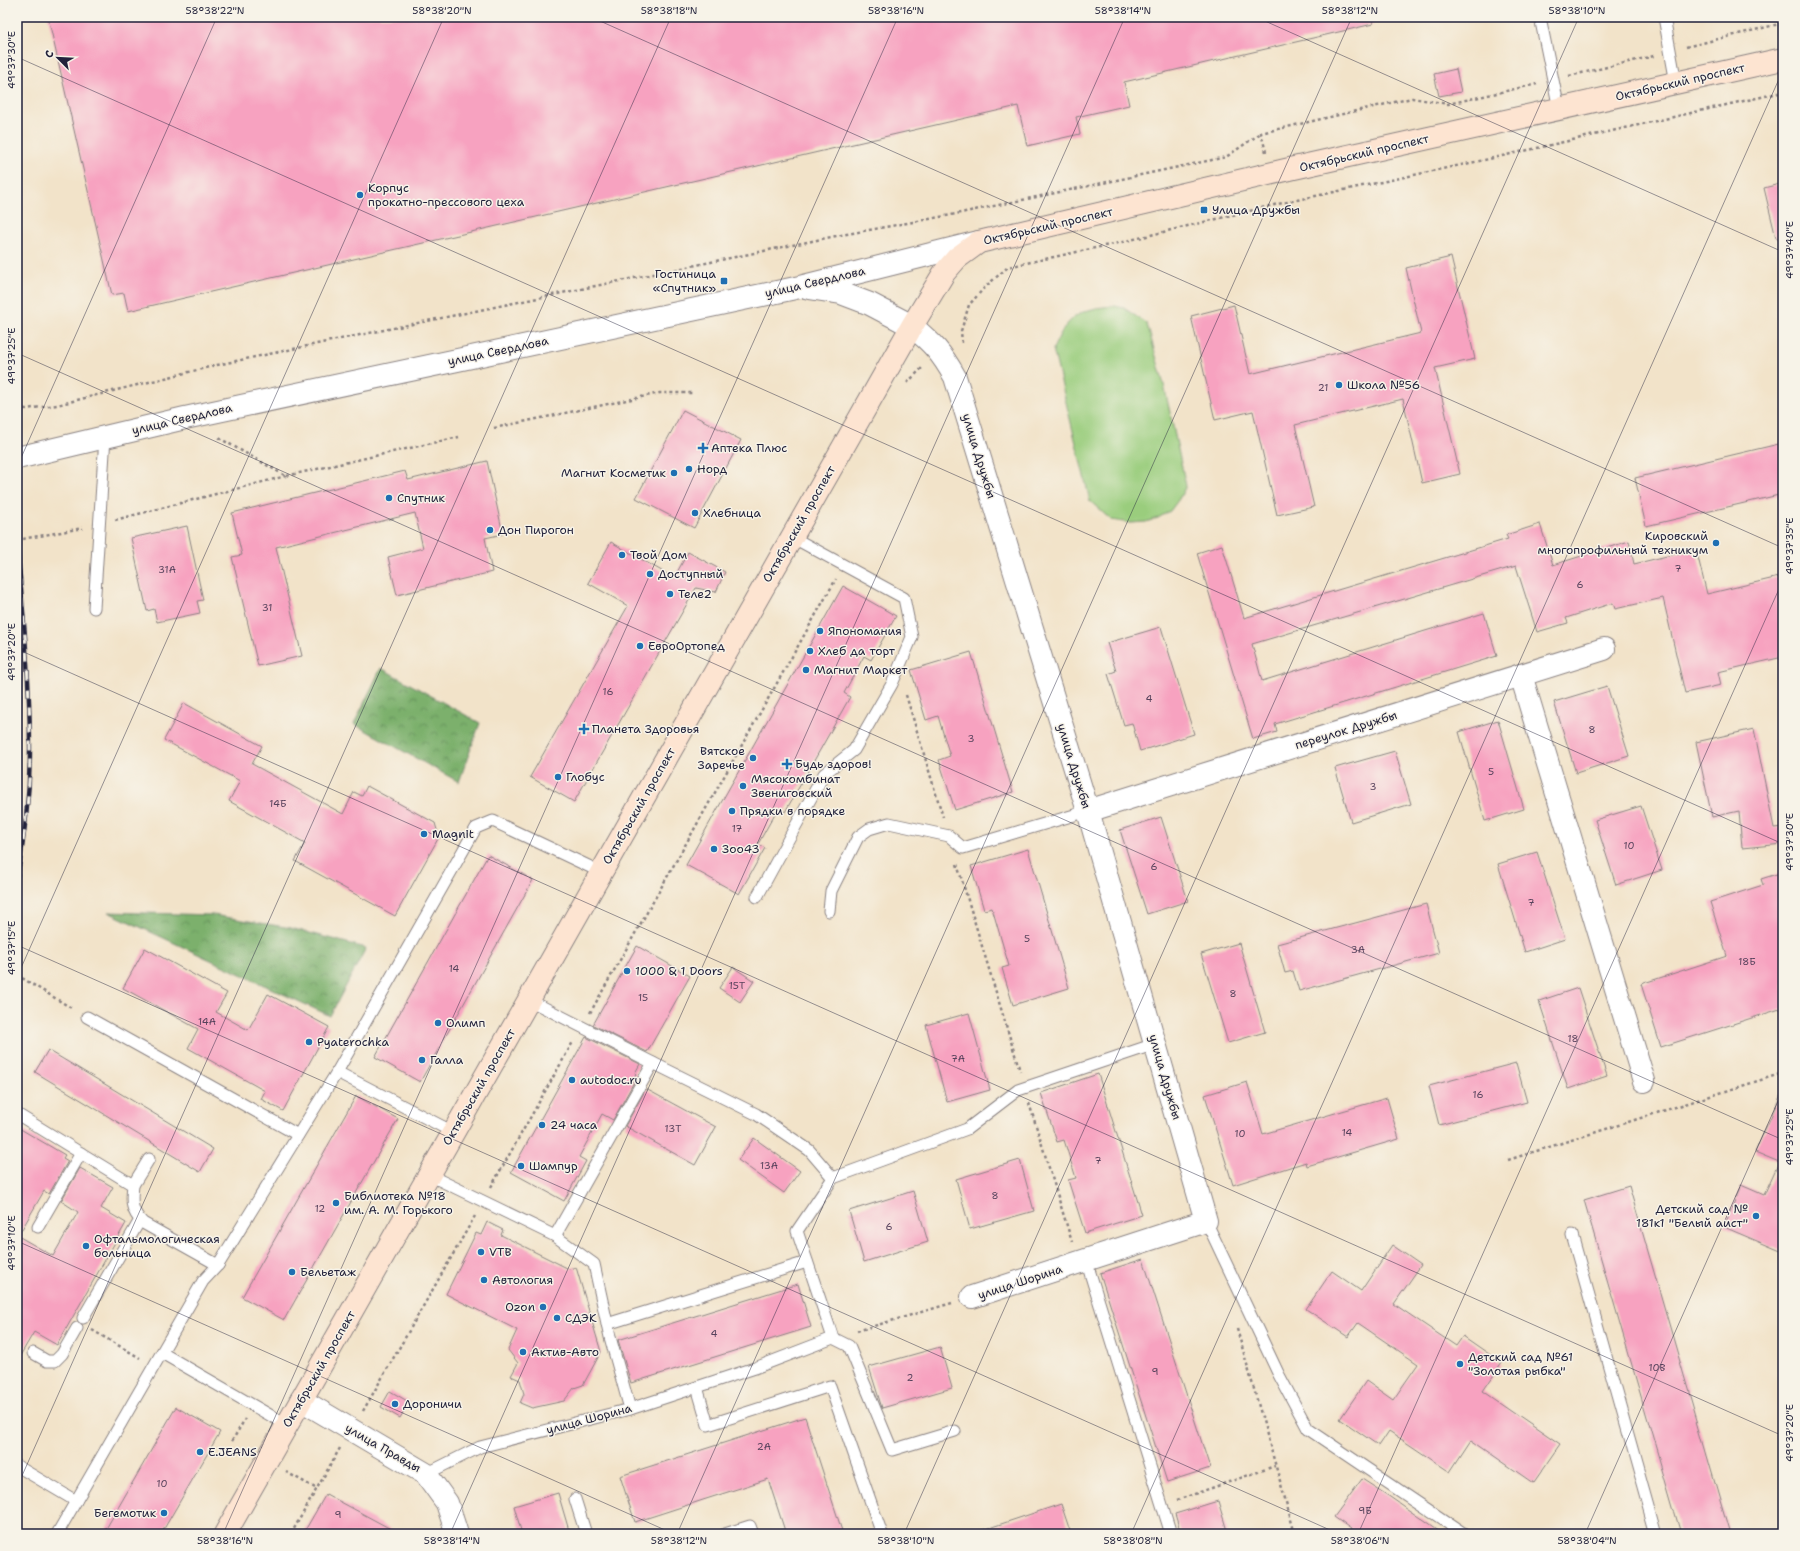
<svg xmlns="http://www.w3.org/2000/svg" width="1800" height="1551" font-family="'Shantell Sans',sans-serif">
<defs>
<pattern id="forest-crowns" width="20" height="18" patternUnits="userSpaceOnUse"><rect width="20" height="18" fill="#7bb06c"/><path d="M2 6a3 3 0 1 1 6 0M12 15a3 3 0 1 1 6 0" fill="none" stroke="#648f5a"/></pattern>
</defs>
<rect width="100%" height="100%" fill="#f7f3e8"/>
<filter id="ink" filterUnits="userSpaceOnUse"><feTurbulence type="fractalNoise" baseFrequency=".025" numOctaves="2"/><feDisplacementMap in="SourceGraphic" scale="8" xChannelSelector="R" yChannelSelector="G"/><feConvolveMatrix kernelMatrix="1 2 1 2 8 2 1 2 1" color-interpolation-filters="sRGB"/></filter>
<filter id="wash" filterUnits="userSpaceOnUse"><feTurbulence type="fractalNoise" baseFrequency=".012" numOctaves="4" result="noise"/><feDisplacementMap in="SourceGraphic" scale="16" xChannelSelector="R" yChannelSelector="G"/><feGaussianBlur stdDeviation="0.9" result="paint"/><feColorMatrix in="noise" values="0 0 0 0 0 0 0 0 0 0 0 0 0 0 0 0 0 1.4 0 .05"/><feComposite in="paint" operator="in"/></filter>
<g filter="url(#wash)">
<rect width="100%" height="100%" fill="#f2e3c9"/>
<path fill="#9acd7d" stroke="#5e785c" d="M1115,306L1124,308L1147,324L1164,385L1186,486L1179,499L1170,511L1158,518L1146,522L1130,523L1111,520L1090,501L1053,349C1067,317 1079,308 1115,306Z"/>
<g fill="url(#forest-crowns)" stroke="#4e6954">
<path d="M381,668L480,723L459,782L354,724Z"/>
<path d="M108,912L213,915L291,928L366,948L330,1016Z"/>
</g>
<g id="blocks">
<g fill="#f7a2c0">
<path d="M48,17H1372L1373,24L1124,82L1129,105L1076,117L1080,134L1027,146L1018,106L128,311L124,293L112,295Z"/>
<path d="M1456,69L1461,92L1439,96L1434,74Z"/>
<path d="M1783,183V238H1776L1764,188Z"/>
<path d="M1451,257L1475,359L1435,368L1460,474L1422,483L1403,399L1295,425L1314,507L1277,515L1253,411L1215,420L1191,316L1234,305L1250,374L1421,333L1406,268Z"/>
<path d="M683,410L741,440L694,528L636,498Z"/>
<path d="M1783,443V494L1646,526L1635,478Z"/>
<path d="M487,461L503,534L485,538L492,572L397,595L388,557L423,548L415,513L276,547L302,656L258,666L232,557L242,555L232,513L405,471L408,480Z"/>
<path d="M1540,524L1553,565L1629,541L1634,564L1696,549L1707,594L1783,576V657L1718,672L1721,685L1685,693L1663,598L1615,609L1613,603L1566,618L1568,623L1537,632L1516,566L1252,644L1262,681L1484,613L1497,656L1275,724L1277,732L1253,739L1197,553L1222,545L1244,618L1508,539L1506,535Z"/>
<path d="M187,526L203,600L197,601L200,613L157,622L154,609L147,611L131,538Z"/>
<path d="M611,542L674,578L688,552L725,572L716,592L696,588L574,802L530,777L628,606L588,583Z"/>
<path d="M843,586L896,616L871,660L864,656L844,693L850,697L785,812L778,808L758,844L765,848L739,894L686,865Z"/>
<path d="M1161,627L1194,734L1140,751L1132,723L1124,725L1108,674L1116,671L1107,643Z"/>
<path d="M971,652L1013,792L955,810L939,760L950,756L938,716L926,720L911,670Z"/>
<path d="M1607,686L1629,756L1576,773L1554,702Z"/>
<path d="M184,703L262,746L252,764L343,814L354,792L362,796L367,786L435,823L439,837L395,916L295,861L305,843L229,801L240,781L164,740Z"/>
<path d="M1498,720L1524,809L1485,821L1459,732Z"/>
<path d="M1754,729L1774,828L1783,827V844L1742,848L1739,811L1712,817L1696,742Z"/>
<path d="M1395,751L1411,804L1351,822L1335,768Z"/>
<path d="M1641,806L1662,870L1616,885L1595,820Z"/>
<path d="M1161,817L1188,901L1147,914L1120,830Z"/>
<path d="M1028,849L1069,988L1013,1005L1002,968L1009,966L992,908L984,910L971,866Z"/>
<path d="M1537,852L1565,939L1525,952L1498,864Z"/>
<path d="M488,855L533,880L420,1082L375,1057Z"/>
<path d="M1783,872V1008L1661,1047L1641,984L1727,956L1710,902L1763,885L1761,879Z"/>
<path d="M1426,904L1439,953L1299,991L1293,971L1285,973L1277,944Z"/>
<path d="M1239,943L1265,1032L1228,1043L1201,954Z"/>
<path d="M637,946L690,976L647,1052L593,1025Z"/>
<path d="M145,948L227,993L216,1012L248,1030L268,994L329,1027L283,1111L261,1099L265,1091L188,1048L198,1029L123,988Z"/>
<path d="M733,967L754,981L740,1002L719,988Z"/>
<path d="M1578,988L1607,1076L1568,1089L1539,1001Z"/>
<path d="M969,1013L990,1090L947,1102L926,1025Z"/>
<path d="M586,1037L640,1064L635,1073L636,1074L632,1081L634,1082L613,1120L602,1114L579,1157L586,1161L564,1201L511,1172Z"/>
<path d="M48,1050L213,1149L200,1172L35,1072Z"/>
<path d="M1516,1063L1527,1102L1439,1125L1429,1086Z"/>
<path d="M1098,1074L1142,1215L1085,1233L1068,1180L1076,1178L1064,1140L1057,1142L1041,1093Z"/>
<path d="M1247,1082L1263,1134L1387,1098L1399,1139L1307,1166L1306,1162L1233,1185L1205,1095Z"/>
<path d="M646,1089L716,1127L695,1165L625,1126Z"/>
<path d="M1783,1090V1252L1724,1227L1741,1185L1764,1195L1779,1162L1755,1152Z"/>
<path d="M356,1096L398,1119L284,1320L242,1297Z"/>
<path d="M17,1127L65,1155L63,1158L68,1161L49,1194L44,1191L18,1236L53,1256L78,1212L61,1201L80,1168L113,1187L101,1208L126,1223L57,1345L34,1332L17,1361Z"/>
<path d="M754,1138L800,1171L784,1193L738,1160Z"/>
<path d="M1020,1160L1034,1211L970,1229L956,1179Z"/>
<path d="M1629,1186L1730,1534H1681L1584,1200Z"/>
<path d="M913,1191L928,1242L864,1262L849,1211Z"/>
<path d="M487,1222L503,1230L501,1235L569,1269L576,1267L601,1352L583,1385L574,1388L564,1401L532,1408L520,1403L524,1394L520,1380L511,1376L518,1363L508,1350L517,1330L446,1294L476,1233L481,1235Z"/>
<path d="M1392,1245L1421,1265L1394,1304L1456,1346L1463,1336L1502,1363L1483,1391L1560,1444L1533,1483L1471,1440L1450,1472L1389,1431L1379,1446L1340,1419L1366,1381L1393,1400L1418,1364L1358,1323L1348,1337L1306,1309L1332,1271L1361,1291Z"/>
<path d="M1143,1259L1210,1468L1167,1482L1100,1273Z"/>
<path d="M798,1284L811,1327L631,1383L618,1340Z"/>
<path d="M940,1347L952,1388L882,1408L869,1367Z"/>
<path d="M390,1391L409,1402L400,1418L381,1407Z"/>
<path d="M176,1407L220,1432L161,1534H103Z"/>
<path d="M805,1417L843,1534H786L768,1479L635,1522L620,1476Z"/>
<path d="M1362,1479L1390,1497L1443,1534H1358L1334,1517Z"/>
<path d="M558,1493L570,1534H522L514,1506Z"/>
<path d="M326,1494L400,1534H303Z"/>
<path d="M1218,1501L1228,1534H1181L1175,1514Z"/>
<path d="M1061,1504L1071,1534H981L980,1531Z"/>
</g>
</g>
</g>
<g filter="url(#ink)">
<use href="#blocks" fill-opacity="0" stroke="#8a8282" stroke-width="1"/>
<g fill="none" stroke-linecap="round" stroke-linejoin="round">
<defs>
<g id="service">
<path d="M1540,17L1559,109"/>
<path d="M1664,17L1676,83"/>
<path d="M94,608L105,437"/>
<path d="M757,897L824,774L854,750L892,684L912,637L904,598L792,537"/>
<path d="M829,911L831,891L858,837L869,829L889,823L949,836L963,848L1088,811"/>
<path d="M529,1000L653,1063"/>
<path d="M87,1017L298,1135"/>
<path d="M337,1072L453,1132"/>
<path d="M17,1114L133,1185C131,1202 131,1211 143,1223L218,1265"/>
<path d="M429,1175L555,1236"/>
<path d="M133,1185L149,1159"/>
<path d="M1206,1221L1279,1375L1308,1429L1464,1534"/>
<path d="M38,1227L81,1153"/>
<path d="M1572,1235L1656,1534"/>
<path d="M1086,1260L1171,1534"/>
<path d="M83,1318L140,1220"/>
<path d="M607,1324L807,1262"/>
<path d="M33,1353L47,1361H55L62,1354L77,1328"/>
<path d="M162,1353L287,1425"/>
<path d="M697,1387L708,1425L830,1386L882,1534"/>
<path d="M630,1409L610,1337L594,1264L555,1236L653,1063L756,1114L809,1150L833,1178"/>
<path d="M955,1431L892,1450L849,1346L833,1338L797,1231L833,1178L967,1129L1018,1090L1155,1044"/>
<path d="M17,1466L76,1501"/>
<path d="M426,1474L480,1447L630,1409L755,1368L833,1338"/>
<path d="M575,1499L586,1534"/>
<path d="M57,1534L203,1281L218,1265L337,1072L476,828L493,821L601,872"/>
<path d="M725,1534L750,1526L753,1534"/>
</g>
<g id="minor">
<path d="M912,326C933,344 941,352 955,377L1088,811L1206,1221L972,1297"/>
<path d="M1521,675L1644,1081"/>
<path d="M1088,811L1604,649"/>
<path d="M301,1400L426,1474L447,1503L457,1534"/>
</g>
<g id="tertiary">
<path d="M809,288L841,293L870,304L912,326"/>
<path d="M17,458L185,418L800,287L979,242"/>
</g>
<path id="secondary" d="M225,1534L912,326L944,273L957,258L979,242L1294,168L1783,59"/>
</defs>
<use href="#service" stroke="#8a8282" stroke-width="13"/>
<use href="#minor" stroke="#8a8282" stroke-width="24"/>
<use href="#tertiary" stroke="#8a8282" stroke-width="24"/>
<use href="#secondary" stroke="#8a8282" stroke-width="24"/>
<g stroke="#8a8282" stroke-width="2.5" stroke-dasharray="3 3" stroke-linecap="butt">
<path d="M1686,47L1783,23"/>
<path d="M1569,76L1654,56"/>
<path d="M1266,152L1261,133L1412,98L1448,104L1537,84"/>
<path d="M962,343L961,331L969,305L985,287L1008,267L1118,243L1278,204L1489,159L1783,92"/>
<path d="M907,383L923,367"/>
<path d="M18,408L26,409L57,405L217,365L331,341L836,236L951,215L1226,157L1261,133"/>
<path d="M494,428L660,393H692"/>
<path d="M219,438L286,476L459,437"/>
<path d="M115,520L286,476"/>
<path d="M17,540L83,528"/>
<path d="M906,695L943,817"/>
<path d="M957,864L1020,1071"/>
<path d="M17,975L73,1009"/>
<path d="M590,1013L836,579"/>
<path d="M1029,1103L1072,1242"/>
<path d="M1508,1160L1783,1073"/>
<path d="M491,1187L573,1042"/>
<path d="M1237,1329L1295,1534"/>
<path d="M92,1330L140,1358"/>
<path d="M857,1331L952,1303"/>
<path d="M363,1411L475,1216"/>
<path d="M232,1441L245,1419"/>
<path d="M286,1472L317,1489"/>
<path d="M1177,1500L1275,1466"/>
<path d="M291,1534L340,1448"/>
</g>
<use href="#service" stroke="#fff" stroke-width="11"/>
<use href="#minor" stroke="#fff" stroke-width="22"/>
<use href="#tertiary" stroke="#fff" stroke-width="22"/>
<use href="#secondary" stroke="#fde4d1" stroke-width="22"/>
<defs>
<g id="rail">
<path d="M17,544C23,611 30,680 30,747C30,791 25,835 17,877"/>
<path d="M17,750L21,664"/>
</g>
</defs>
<use href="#rail" stroke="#22223b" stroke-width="4.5"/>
<use href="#rail" stroke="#f7f3e8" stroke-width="3" stroke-dasharray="9" stroke-linecap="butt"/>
</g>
</g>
<path fill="none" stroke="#22223b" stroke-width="1" stroke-opacity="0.45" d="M591,17L1783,548M1256,17L1783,252M17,57L1783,844M17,353L1783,1140M17,467L217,17M17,649L1783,1436M17,945L1339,1534M17,977L444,17M17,1241L674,1534M17,1487L671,17M223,1534L898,17M450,1534L1125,17M677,1534L1352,17M904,1534L1579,17M1131,1534L1783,70M1358,1534L1783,580M1585,1534L1783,1090"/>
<g fill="#1f6fb2" stroke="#f7f3e8" stroke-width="1.5">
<circle cx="360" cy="195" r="4"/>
<rect x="1200" y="206" width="8" height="8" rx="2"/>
<rect x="720" y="277" width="8" height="8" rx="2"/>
<circle cx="1339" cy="385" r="4"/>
<path d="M701 442h4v4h4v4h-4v4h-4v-4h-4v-4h4z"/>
<circle cx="689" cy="469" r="4"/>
<circle cx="674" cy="473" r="4"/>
<circle cx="389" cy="498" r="4"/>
<circle cx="695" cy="513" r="4"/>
<circle cx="490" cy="530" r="4"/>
<circle cx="1716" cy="543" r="4"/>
<circle cx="622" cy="555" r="4"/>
<circle cx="650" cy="574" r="4"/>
<circle cx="670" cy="594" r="4"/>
<circle cx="820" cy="631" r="4"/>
<circle cx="640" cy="646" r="4"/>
<circle cx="810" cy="651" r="4"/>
<circle cx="806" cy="670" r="4"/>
<path d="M582 723h4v4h4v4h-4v4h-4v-4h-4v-4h4z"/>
<circle cx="753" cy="758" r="4"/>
<path d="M785 758h4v4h4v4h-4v4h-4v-4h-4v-4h4z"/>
<circle cx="558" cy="777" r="4"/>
<circle cx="743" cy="786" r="4"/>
<circle cx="732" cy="811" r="4"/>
<circle cx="424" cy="834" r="4"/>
<circle cx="714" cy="849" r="4"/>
<circle cx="627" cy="971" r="4"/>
<circle cx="438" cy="1023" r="4"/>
<circle cx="309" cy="1042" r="4"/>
<circle cx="422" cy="1060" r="4"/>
<circle cx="572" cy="1080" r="4"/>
<circle cx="542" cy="1125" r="4"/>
<circle cx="521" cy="1166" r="4"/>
<circle cx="336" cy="1203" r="4"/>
<circle cx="1756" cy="1216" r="4"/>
<circle cx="86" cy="1246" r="4"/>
<circle cx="481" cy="1252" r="4"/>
<circle cx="292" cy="1272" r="4"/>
<circle cx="484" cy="1280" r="4"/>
<circle cx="543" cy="1307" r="4"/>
<circle cx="557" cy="1318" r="4"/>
<circle cx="523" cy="1352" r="4"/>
<circle cx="1460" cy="1364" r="4"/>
<circle cx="395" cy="1404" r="4"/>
<circle cx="200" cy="1452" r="4"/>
<circle cx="164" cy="1513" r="4"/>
</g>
<g text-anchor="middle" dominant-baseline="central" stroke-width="3" stroke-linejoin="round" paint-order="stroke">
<g font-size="10" fill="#57425c">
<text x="1323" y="387">21</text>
<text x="1678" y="568">7</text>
<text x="167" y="569">31А</text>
<text x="1580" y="584">6</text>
<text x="267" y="607">31</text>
<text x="608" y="691">16</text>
<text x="1149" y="698">4</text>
<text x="1592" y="729">8</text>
<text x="971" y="738">3</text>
<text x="1491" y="771">5</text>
<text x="1373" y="786">3</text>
<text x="278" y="803">14Б</text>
<text x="737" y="828">17</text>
<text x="1629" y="845">10</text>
<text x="1154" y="866">6</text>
<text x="1531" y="902">7</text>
<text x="1027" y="938">5</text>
<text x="1358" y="949">3А</text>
<text x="1747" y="961">18Б</text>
<text x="454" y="968">14</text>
<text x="737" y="985">15Т</text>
<text x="1233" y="993">8</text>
<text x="643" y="997">15</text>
<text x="207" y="1021">14А</text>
<text x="1573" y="1038">18</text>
<text x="958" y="1058">7А</text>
<text x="1478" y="1094">16</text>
<text x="673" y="1128">13Т</text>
<text x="1347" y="1132">14</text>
<text x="1240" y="1133">10</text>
<text x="1098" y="1160">7</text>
<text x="769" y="1165">13А</text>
<text x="995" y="1195">8</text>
<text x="320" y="1208">12</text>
<text x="889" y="1226">6</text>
<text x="714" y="1333">4</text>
<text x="1657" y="1367">10В</text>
<text x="1155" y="1371">9</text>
<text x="910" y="1377">2</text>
<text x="764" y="1446">2А</text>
<text x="162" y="1483">10</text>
<text x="1365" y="1510">9Б</text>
<text x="338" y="1514">9</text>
</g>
<g font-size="12" fill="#22223b" stroke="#f7f3e8">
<text transform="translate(1680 82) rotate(-13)">Октябрьский проспект</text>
<text transform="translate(1364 153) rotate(-13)">Октябрьский проспект</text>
<text transform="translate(1048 226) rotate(-13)">Октябрьский проспект</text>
<text transform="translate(815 282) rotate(-13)">улица Свердлова</text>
<text transform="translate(498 351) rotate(-12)">улица Свердлова</text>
<text transform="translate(182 419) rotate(-13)">улица Свердлова</text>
<text transform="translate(979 456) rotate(73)">улица Дружбы</text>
<text transform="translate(799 524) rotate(-60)">Октябрьский проспект</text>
<text transform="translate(1346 730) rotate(-17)">переулок Дружбы</text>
<text transform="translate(1074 766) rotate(73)">улица Дружбы</text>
<text transform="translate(639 806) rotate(-60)">Октябрьский проспект</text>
<text transform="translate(1165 1077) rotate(74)">улица Дружбы</text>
<text transform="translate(479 1087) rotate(-60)">Октябрьский проспект</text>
<text transform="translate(1020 1282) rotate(-18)">улица Шорина</text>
<text transform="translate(319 1369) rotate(-60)">Октябрьский проспект</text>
<text transform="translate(589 1419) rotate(-15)">улица Шорина</text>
<text transform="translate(383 1448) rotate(30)">улица Правды</text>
</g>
<g font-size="12" fill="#22223b" stroke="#f7f3e8" text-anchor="start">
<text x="368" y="188">Корпус<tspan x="368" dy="14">прокатно-прессового цеха</tspan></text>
<text x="1212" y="210">Улица Дружбы</text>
<text x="716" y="274" text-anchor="end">Гостиница<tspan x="716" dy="14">«Спутник»</tspan></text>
<text x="1347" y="385">Школа №56</text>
<text x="711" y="448">Аптека Плюс</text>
<text x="697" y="469">Норд</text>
<text x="666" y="473" text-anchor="end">Магнит Косметик</text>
<text x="397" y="498">Спутник</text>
<text x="703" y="513">Хлебница</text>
<text x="498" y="530">Дон Пирогон</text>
<text x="1708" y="536" text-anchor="end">Кировский<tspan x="1708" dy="14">многопрофильный техникум</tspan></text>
<text x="630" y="555">Твой Дом</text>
<text x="658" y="574">Доступный</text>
<text x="678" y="594">Теле2</text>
<text x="828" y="631">Япономания</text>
<text x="648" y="646">ЕвроОртопед</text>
<text x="818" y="651">Хлеб да торт</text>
<text x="814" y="670">Магнит Маркет</text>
<text x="592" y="729">Планета Здоровья</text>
<text x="745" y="751" text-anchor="end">Вятское<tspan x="745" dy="14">Заречье</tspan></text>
<text x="795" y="764">Будь здоров!</text>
<text x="566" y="777">Глобус</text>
<text x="751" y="779">Мясокомбинат<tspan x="751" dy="14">Звениговский</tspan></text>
<text x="740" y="811">Прядки в порядке</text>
<text x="432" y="834">Magnit</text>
<text x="722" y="849">Зоо43</text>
<text x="635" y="971">1000 &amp; 1 Doors</text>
<text x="446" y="1023">Олимп</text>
<text x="317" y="1042">Pyaterochka</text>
<text x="430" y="1060">Галла</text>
<text x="580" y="1080">autodoc.ru</text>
<text x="550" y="1125">24 часа</text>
<text x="529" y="1166">Шампур</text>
<text x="344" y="1196">Библиотека №18<tspan x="344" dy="14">им. А. М. Горького</tspan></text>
<text x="1748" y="1209" text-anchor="end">Детский сад №<tspan x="1748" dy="14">181к1 "Белый аист"</tspan></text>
<text x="94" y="1239">Офтальмологическая<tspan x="94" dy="14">больница</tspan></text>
<text x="489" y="1252">VTB</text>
<text x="300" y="1272">Бельетаж</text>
<text x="492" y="1280">Автология</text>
<text x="535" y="1307" text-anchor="end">Ozon</text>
<text x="565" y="1318">СДЭК</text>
<text x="531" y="1352">Актив-Авто</text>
<text x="1468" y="1357">Детский сад №61<tspan x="1468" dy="14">"Золотая рыбка"</tspan></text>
<text x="403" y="1404">Дороничи</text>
<text x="208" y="1452">E.JEANS</text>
<text x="156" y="1513" text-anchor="end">Бегемотик</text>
</g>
</g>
<rect width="1800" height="1551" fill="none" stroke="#f7f3e8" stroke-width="44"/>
<g transform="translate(58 58) rotate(294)" stroke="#f7f3e8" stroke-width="3" paint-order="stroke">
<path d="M0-3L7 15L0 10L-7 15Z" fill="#22223b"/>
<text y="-6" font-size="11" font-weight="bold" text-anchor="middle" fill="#22223b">С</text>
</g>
<rect x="22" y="22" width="1756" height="1507" fill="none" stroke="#22223b" stroke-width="1.5"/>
<g font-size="10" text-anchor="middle" fill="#22223b">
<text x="215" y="14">58°38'22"N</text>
<text x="442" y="14">58°38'20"N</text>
<text x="669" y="14">58°38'18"N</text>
<text x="896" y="14">58°38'16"N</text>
<text x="1123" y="14">58°38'14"N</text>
<text x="1350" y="14">58°38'12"N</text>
<text x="1577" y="14">58°38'10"N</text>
<text transform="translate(11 60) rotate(-90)" y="4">49°37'30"E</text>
<text transform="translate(1789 250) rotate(-90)" y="4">49°37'40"E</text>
<text transform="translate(11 356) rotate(-90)" y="4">49°37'25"E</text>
<text transform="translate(1789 546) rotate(-90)" y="4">49°37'35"E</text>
<text transform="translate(11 652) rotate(-90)" y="4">49°37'20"E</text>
<text transform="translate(1789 842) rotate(-90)" y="4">49°37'30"E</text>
<text transform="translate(11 948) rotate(-90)" y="4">49°37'15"E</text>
<text transform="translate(1789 1137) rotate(-90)" y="4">49°37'25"E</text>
<text transform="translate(11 1243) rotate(-90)" y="4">49°37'10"E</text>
<text transform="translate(1789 1433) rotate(-90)" y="4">49°37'20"E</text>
<text x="225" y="1544">58°38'16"N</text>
<text x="452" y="1544">58°38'14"N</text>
<text x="679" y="1544">58°38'12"N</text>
<text x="906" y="1544">58°38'10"N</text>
<text x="1133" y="1544">58°38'08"N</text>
<text x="1360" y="1544">58°38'06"N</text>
<text x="1587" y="1544">58°38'04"N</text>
</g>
</svg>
